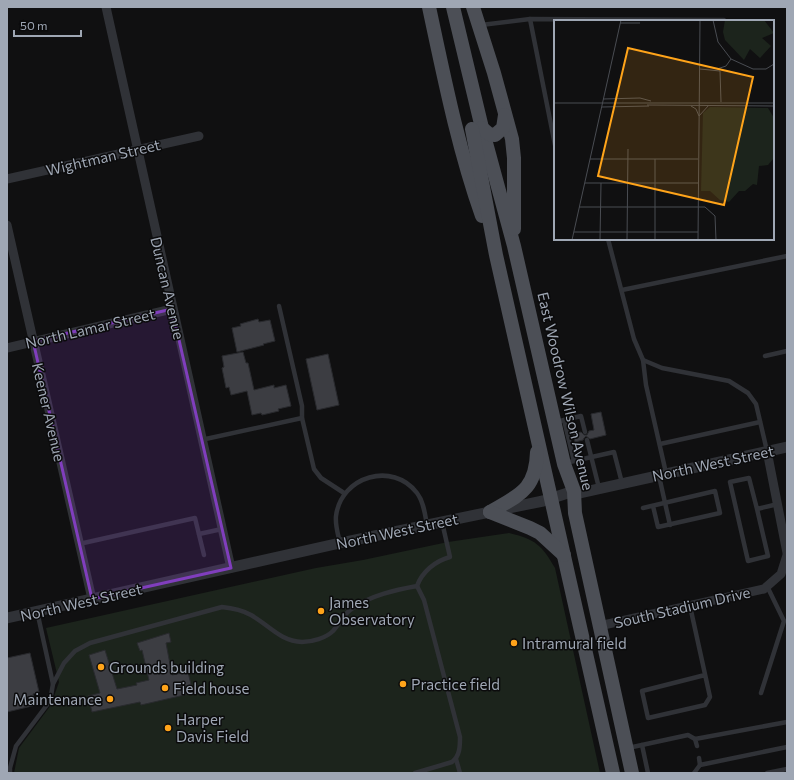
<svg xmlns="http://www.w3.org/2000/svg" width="794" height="780" font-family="Commissioner,sans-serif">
<rect width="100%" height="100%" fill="#101011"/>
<path fill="#1c241c" d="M509,533C535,539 542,545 555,568L600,773H14L19,748L51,705L59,682L46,628L316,568L363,560L448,542Z"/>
<g fill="#3c3d42" stroke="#292a2e">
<path d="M258,319L259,322L270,320L275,341L263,344L264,345L237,352L232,328L241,326L240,324Z"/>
<path d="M243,352L246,363H248L254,390L274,385V388L286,385L291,406L278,409L279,411L262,415L261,413L252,415L247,391L231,395L229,387L226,388L222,368L224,367L222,356Z"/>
<path d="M328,354L339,405L317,410L306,359Z"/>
<path d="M601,412L606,435L590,439L586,436L584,438L583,440L575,442L573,434L581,432L584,435H587L589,431L594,430L591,414Z"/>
<path d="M169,633L171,642L166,643L172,675L188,672L193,693L141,705L140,702L92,712L88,696L100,693L89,655L105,650L117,689L137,685L136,683L149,680L142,650L140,651L137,643Z"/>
<path d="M30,653L39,692L33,694L36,705L7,712V658Z"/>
</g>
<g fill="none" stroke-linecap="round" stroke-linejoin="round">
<g stroke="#303237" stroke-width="4.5">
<path d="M530,19L555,145"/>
<path d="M481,25L530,19L724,20L725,21"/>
<path d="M608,239L634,339L643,360L662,368L729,381L748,393L756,404L767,451"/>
<path d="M622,290L787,256"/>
<path d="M279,306L302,406V418L314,469L321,478L344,493"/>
<path d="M765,356L787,351"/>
<path d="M643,360L646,385L666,473"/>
<path d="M564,420L574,461"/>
<path d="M556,422L581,416L585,432"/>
<path d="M201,440L302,418"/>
<path d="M587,440L599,488"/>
<path d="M660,444L760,422"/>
<path d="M565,463L614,452L622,483"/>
<path d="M659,476L670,525"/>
<path d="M643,508L715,491L720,513L658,527L653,506"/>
<path d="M757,509L768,556L748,561L730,482L749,478L757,509L778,504"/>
<path d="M199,534L222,529"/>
<path d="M340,543C338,534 335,525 336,516C341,476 393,461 417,493C424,502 425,515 427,525"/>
<path d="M79,544L195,518L204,555"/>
<path d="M417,586C422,572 435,561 450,557L442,522"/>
<path d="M690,606L710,697L705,705L648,718L642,691L705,675"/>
<path d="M37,611L53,684"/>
<path d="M761,693L784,621L767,586"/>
<path d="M642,745L648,773"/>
<path d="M697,746L695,739L787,722"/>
<path d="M628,748L688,735L695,739"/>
<path d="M699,758L700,765L787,747"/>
<path d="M456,759L460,773"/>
<path d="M10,773V768L16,746L50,701L53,684L64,663L75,651L90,643L222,607C232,608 242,610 251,615C269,625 280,641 302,642C312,642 326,638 333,631C340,623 344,613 353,608C372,595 395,590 417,586L424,600L460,737C460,746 460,756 452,762L415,773"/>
<path d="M694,773L700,765"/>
<path d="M767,773L787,769"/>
</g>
<g stroke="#303237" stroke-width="9">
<path d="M106,7L231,568"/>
<path d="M7,179L199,136"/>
<path d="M7,225L92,599"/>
<path d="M7,348L172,309"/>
<path d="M767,451L787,553"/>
<path d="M599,626L764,589L781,574L787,555"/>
</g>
<path stroke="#303237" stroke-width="11" d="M7,618L340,543L543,501L574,491L580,493L787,447"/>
<g stroke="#4c4f56" stroke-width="14">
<path d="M429,7C444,77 458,148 482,216"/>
<path d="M453,7L482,128L514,246L564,464L574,491L575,513L632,773"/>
<path d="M473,7L494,73L512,139L514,158V229"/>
<path d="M482,128L489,134L495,135L503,128L505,115"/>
<path d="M472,129L496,255L613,773"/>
<path d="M490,512C519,495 536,490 537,452"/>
<path d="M490,512L530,528L540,533L564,555"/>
</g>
</g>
<path fill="#803ebd" fill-opacity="0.2" stroke="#803ebd" stroke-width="3" stroke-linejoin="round" d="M172,309L231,568L92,599L33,341Z"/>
<g fill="#ffa41a" stroke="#0b0b0c" stroke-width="1.5">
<circle cx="321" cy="611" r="4"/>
<circle cx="514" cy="643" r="4"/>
<circle cx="101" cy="667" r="4"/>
<circle cx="403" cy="684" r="4"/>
<circle cx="165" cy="688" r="4"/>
<circle cx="110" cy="699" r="4"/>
<circle cx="168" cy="728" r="4"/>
</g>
<g text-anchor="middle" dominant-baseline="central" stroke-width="3" stroke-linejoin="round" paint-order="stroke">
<g font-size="15" fill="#9fa7b4" stroke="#0b0b0c">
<text transform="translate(103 157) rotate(-13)">Wightman Street</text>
<text transform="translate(168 288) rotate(77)">Duncan Avenue</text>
<text transform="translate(90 328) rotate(-13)">North Lamar Street</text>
<text transform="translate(566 391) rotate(77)">East Woodrow Wilson Avenue</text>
<text transform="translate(49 412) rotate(77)">Keener Avenue</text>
<text transform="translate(713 463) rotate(-12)">North West Street</text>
<text transform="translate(397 531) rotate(-12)">North West Street</text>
<text transform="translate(81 602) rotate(-13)">North West Street</text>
<text transform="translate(682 607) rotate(-13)">South Stadium Drive</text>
</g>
<g font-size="15" fill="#9fa7b4" stroke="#0b0b0c" text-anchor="start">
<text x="329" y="602">James<tspan x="329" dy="17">Observatory</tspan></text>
<text x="522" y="643">Intramural field</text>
<text x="109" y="667">Grounds building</text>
<text x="411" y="684">Practice field</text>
<text x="173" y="688">Field house</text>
<text x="102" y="699" text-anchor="end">Maintenance</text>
<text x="176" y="719">Harper<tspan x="176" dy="17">Davis Field</tspan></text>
</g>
</g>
<g transform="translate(554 20)">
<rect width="220" height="220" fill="#101011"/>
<path d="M171,0H210L220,13L208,18L217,26L206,38L196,29L190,40L171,20L169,12ZM156,87L214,88L220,98V138L214,145L205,146L203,165L199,164L191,171H185L175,182L166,180L156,171H147L149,93Z" fill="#1c241c"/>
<path fill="none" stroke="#494c52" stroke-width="1" d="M159,0L164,22L177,39L199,49H212L220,44M66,3H86M146,49L166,51L167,82M163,49L172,46L177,39M49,79L86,78L97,81M0,83H220M93,85L220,86M137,86L142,89L145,96M48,87L95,86M145,96L155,85M36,139H144M31,163H144M25,187H151L161,196L162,220M20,212H144M18,220L67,0M46,220L47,163M73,220L74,129M101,220V139M144,220L146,0"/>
<path fill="#ffa41a" fill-opacity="0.15" stroke="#ffa41a" stroke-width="2" d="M74,28L199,57L170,185L44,156Z"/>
<rect width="220" height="220" fill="none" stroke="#9fa7b4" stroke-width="2"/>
</g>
<rect width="794" height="780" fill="none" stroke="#9fa7b4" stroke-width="16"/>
<path d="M14 30v6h67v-6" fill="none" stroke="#9fa7b4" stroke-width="2"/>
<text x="20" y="30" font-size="12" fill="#9fa7b4" stroke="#0b0b0c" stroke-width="3" paint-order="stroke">50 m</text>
</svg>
